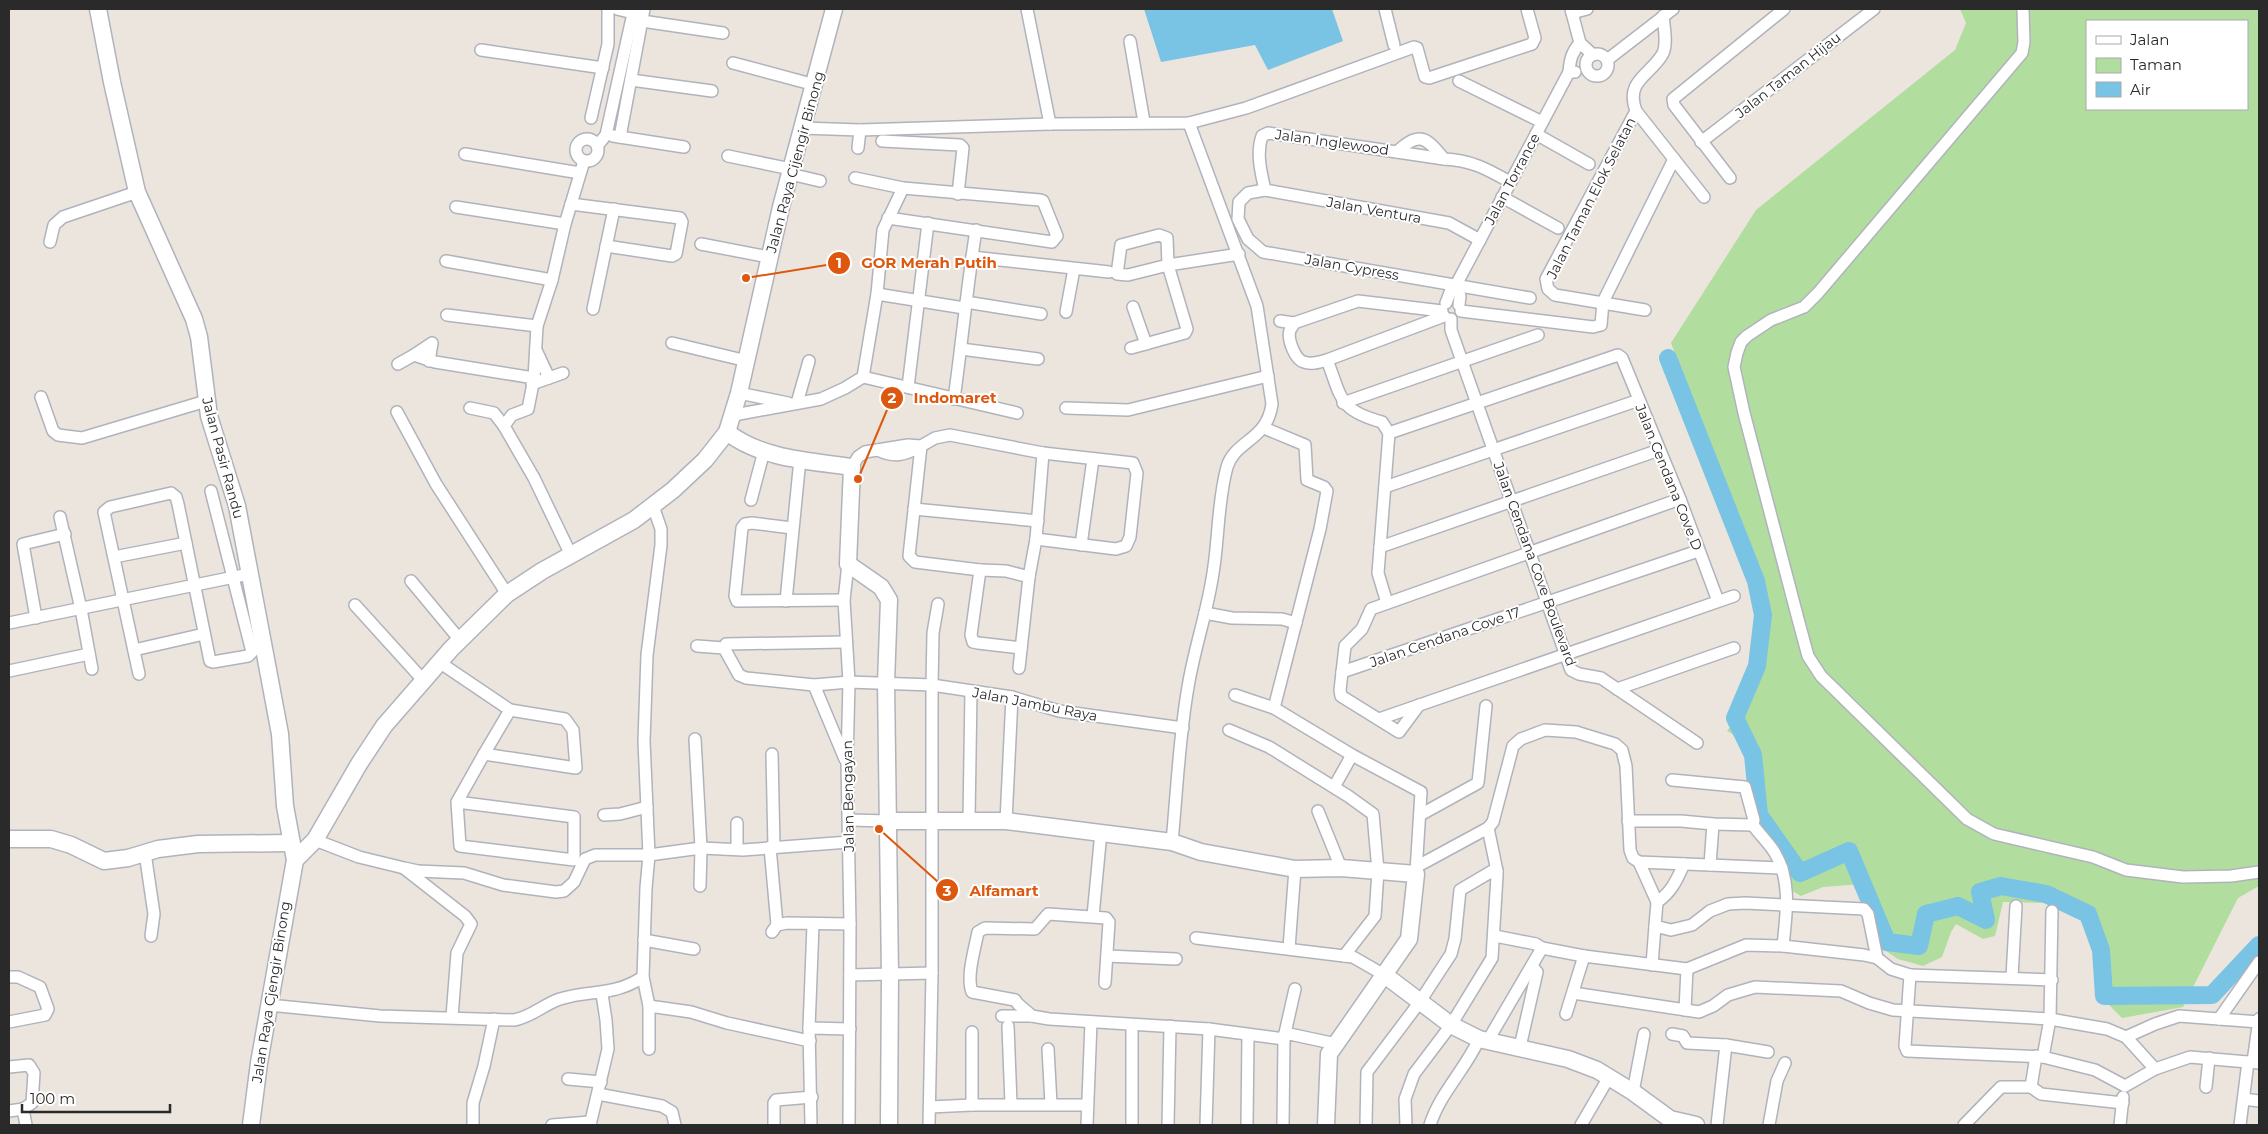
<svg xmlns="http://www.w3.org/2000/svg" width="2268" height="1134" font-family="Montserrat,sans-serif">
<rect width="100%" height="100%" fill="#ebe5dd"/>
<path fill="#b1dd9e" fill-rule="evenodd" d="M1960,9H2259V886L2238,898L2183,1007L2122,1018L2098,994L2096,962L2086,922L2046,903L2003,902L1995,936L1983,939L1956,924L1951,932L1942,957L1923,966L1898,959L1883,949L1862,884L1823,887L1801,896L1789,889L1759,824L1749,809V767L1738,737L1727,731L1755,694L1766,637L1764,596L1751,550L1671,343L1756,210L1955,50L1966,23ZM2087,21H2247V109H2087Z"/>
<path fill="#79c3e4" d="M1144,9H1332L1343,41L1268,70L1255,45L1161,62Z"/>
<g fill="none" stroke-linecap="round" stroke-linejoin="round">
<path stroke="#79c3e4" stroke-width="18" d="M1668,358L1756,581L1763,615L1757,666L1735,718L1753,755L1759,815L1800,873L1849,851L1887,942L1919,946L1926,914L1958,906L1986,920L1980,892L2001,886L2046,894L2088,914L2101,950L2104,996L2212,995L2259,945"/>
<defs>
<g id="street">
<path d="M617,9L633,13"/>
<path d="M1027,9L1050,124"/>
<path d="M1385,9L1394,45"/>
<path d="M1571,9L1580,43L1593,55"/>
<path d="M2023,9L2024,42L2022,53L1818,293L1804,307L1771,320L1747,336L1741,342L1737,353L1734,367L1744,413L1798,619L1808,656L1821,676L1967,819L1994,834L2093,857L2126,870L2183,877L2231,876L2259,872"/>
<path d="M1572,13L1587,9"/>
<path d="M642,21L723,33"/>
<path d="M1130,41L1144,122"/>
<path d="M481,50L603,68"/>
<circle cx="1597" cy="65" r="11"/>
<path d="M1607,60L1673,9"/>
<path d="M733,63L815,85"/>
<path d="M1575,72H1569C1570,59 1572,52 1580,43"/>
<path d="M631,80L712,91"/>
<path d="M1459,81L1542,122"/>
<path d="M1636,111L1704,197"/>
<path d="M591,118L608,44V9"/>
<path d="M802,128L860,130L1050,124L1189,123L1246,108L1414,47L1417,48L1425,77L1429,78L1532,44L1535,38L1527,9"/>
<path d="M1536,134L1589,164"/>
<path d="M613,136L684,147"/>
<path d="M620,137L644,9"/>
<circle cx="587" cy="150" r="11"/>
<path d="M882,141L960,145L963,148L958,194"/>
<path d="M1701,142L1874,9"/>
<path d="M597,146L606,135L634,9"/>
<path d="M858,148L860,130"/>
<path d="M1397,152C1419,130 1427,138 1444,159"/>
<path d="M465,154L580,173"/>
<path d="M728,156L791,169"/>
<path d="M790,174L820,181"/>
<path d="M855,178L903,188L1040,200L1043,201L1057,236L1052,242L888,218"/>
<path d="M1730,178L1674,105L1673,99L1784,9"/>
<path d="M1265,190C1261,173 1256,153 1262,136L1268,133L1444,159C1471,160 1487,169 1510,182"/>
<path d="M1502,197L1558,228"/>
<path d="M571,204L680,218L682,222L676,254L672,256L606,246"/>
<path d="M456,207L565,224"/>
<path d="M1480,240L1449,223L1265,190L1248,193L1239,202L1238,219L1248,239L1263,252L1530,298"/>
<path d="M50,242L54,225L63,217L137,192"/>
<path d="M701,244L769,257"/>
<path d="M972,257L1109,272"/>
<path d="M446,261L552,280"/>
<path d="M1456,285L1460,296L1459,305"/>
<path d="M877,294L964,308"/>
<path d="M966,302L1041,314"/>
<path d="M1446,303L1451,290L1456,285L1569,72"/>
<path d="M1133,307L1146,344"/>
<path d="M593,309L614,209"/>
<path d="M1645,310L1555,295L1548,289L1546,279L1636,111C1625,81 1649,76 1662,55C1668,46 1664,27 1663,16"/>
<path d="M1461,311L1593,327L1601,325L1603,302L1674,159"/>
<path d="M1066,312L1074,269"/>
<path d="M447,315L537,326"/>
<path d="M1451,319V330L1571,670L1579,674L1601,678L1697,743"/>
<path d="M1280,321L1294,323L1358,301L1442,311"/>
<path d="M1294,323C1293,326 1291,328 1290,330C1287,339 1295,360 1304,362C1311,365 1320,362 1327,360C1342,398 1338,410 1382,422L1389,433"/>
<path d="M672,343L747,361"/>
<path d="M1131,348L1185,333L1187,329L1168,265L1167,238L1159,235L1121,245L1117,274L1128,275L1168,265L1239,254"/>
<path d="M961,349L1038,359"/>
<path d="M536,350L549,378"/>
<path d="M1327,360L1444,316"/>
<path d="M429,361L432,343L414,355L435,362L534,378"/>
<path d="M398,364L414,355"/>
<path d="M863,377L1017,413"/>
<path d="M532,384L563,373"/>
<path d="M908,387L928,223"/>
<path d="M739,393L788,403"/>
<path d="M41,397L53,431L58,435L82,438L206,401"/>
<path d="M954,399C962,343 967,286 976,230"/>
<path d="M797,403L809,361"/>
<path d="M1343,403L1538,335"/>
<path d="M470,408L494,413L504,426"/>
<path d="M1066,408L1128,410L1268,376"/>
<path d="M397,412L436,484L507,594"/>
<path d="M734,415L821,399L845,388L863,377L877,294L883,230L903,188"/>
<path d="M1264,428L1305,445L1307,480L1324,487L1327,491L1320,529L1274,708"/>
<path d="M1389,433L1618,355L1622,358L1680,499L1718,601"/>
<path d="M921,446L909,556L915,562L980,570"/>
<path d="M878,450C894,458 904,455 920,447"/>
<path d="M852,467L858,457L865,452L908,445L921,446L935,438L950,435L1043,453L1133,463L1137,473L1130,537L1126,546L1116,549L1036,539"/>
<path d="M1385,487L1639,400"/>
<path d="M751,500L764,451"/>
<path d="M914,509L1038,521"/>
<path d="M60,517L81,609L92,669"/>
<path d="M792,528L752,523L745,524L742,528L735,596L737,601L844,600"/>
<path d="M1081,545L1093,459"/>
<path d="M1380,547L1659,450"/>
<path d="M571,555L534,478L504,426L512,415L528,409L534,378L537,326L552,280L565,224L584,161"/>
<path d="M114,557L186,543"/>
<path d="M848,564L844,600L849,682L847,763L850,924L849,1125"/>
<path d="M411,581L460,640"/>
<path d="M786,601L800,459"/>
<path d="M1387,603L1378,573L1389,433"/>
<path d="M355,605L423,680"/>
<path d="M1205,613L1232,618L1282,619L1296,623"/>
<path d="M36,618L23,544L65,534"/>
<path d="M9,623L249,574"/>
<path d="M845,642L726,644L724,648L739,675L746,678L814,685L849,682L932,685L1012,697L1059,711L1183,728"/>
<path d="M697,646L724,648"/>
<path d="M1021,648L978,643L973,642L971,635L980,570L1006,571L1029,577"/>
<path d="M134,650L204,634"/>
<path d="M439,662L510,710L565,719L573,730L576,768L484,754L457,802L460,846L574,860V817L457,802"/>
<path d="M1019,668L1029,577L1036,539L1043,453"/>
<path d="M9,671L89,654"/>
<path d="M1342,672L1698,551"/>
<path d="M139,674L104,512L110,507L171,493L176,497L178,504L210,661L213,662L248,656L252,652L211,491"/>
<path d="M814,685L845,759"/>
<path d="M1617,689L1734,648"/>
<path d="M1235,695L1274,708L1352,755L1421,792L1416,872"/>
<path d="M1419,705L1399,732L1341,696L1340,690L1345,646L1362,629L1371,609L1680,499"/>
<path d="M1379,719L1734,596"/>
<path d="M1229,730L1269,747L1348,796L1373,814L1378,871L1375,916L1344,956L1353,957L1386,976"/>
<path d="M695,739L701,848L700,886"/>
<path d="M484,754L510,710"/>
<path d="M772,754L774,847"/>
<path d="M1334,787L1352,755"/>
<path d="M1318,811L1341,868"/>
<path d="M604,815L620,814L647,807"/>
<path d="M1420,815L1478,783L1486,706"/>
<path d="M969,819L971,691"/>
<path d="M849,820L889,821"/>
<path d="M1006,821L1012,697"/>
<path d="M1628,821H1681L1713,824L1753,825L1754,820L1745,787L1672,780"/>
<path d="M1753,825C1760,835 1769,843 1775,853C1792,882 1786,915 1783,946"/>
<path d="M1488,828L1497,871"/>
<path d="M315,840L359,857L404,868L418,871L464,873L503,885L556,892L564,891L574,882L585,859L595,855H649L701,848L743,850L849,842"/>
<path d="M1172,842C1177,790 1179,738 1188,687C1194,650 1206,616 1212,579C1219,542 1217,503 1227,467C1235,440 1267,441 1272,404L1257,306L1189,123"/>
<path d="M770,847L777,925"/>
<path d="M737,849V823"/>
<path d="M145,853L154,914L151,936"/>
<path d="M1639,862L1657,902"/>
<path d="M1684,864C1677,879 1672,892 1657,902L1655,926L1671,930L1692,925L1710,911L1728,904L1745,903L1864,909L1868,914L1877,958"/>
<path d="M1710,865L1713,824"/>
<path d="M1416,867L1488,828L1493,822L1513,746L1521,739L1545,730L1576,732L1615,744L1622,750L1626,766L1630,850L1633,858L1639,862L1782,868"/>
<path d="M405,869L465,916L471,924L457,953L452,1017"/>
<path d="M1093,916L1101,832"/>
<path d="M772,932L777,925L787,923L850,924"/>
<path d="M1196,938L1344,956"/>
<path d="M644,940L694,949"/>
<path d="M1289,948L1295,869"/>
<path d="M1542,948L1584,956"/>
<path d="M1107,956L1176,959"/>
<path d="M1652,965L1655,926"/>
<path d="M850,975L932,973"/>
<path d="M1910,975L2052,980"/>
<path d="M9,977H18L40,987L48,1009L45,1015L9,1022"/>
<path d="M2012,977L2016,906"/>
<path d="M1105,983L1109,922L1106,918L1048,914L1035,929L985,928L978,932C975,948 966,977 972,992L1015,1000L1018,1004L1032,1016L1049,1019L1209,1029L1284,1039L1285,1033L1336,1044"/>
<path d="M1573,993L1699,1012L1713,1006L1728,995L1755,987L1841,991L1869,1003L1893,1010L2050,1019L2107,1029L2126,1037L2155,1069"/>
<path d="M269,1005L380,1016L514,1020C532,1017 544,1004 560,999C592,989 612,997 643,977"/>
<path d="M649,1006L691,1012L727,1023L810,1041"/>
<path d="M1685,1010L1687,969"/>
<path d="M1566,1014L1584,956L1687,969L1746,945L1783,946L1864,955L1877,958L1891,969L1910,975L1905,1046L1907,1051L2043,1057L2095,1070L2125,1086"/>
<path d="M1002,1016H1032"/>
<path d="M2219,1019L2259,962"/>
<path d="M1132,1025V1125"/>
<path d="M1008,1026L1011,1104"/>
<path d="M809,1028L813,925"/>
<path d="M1285,1033L1295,989"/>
<path d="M1672,1034L1683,1036L1687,1043L1726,1045L1717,1125"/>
<path d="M2126,1037L2155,1024L2179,1016L2259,1022"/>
<path d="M1487,1042L1542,948L1536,944L1495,936"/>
<path d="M1726,1045L1768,1052"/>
<path d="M1520,1047L1537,972L1532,966"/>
<path d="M649,1049V1006L643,977L646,888L649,855L644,741L647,655L661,545V529L653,506"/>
<path d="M1048,1049L1051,1104"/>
<path d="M2043,1057L2050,1019L2052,911"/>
<path d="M2253,1062L2259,1019"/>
<path d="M9,1067L29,1065L34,1073L32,1103L23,1109L9,1111"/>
<path d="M568,1079L601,1082"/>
<path d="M2125,1086L2155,1069L2190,1057L2259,1063"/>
<path d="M2031,1087L2041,1094L2123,1103"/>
<path d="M2206,1087L2209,1058"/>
<path d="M1633,1092L1644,1034"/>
<path d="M598,1094L662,1106L672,1112L675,1125"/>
<path d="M2244,1099L2259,1101"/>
<path d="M972,1105V1032"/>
<path d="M930,1107L972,1105H1087"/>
<path d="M23,1109L26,1125"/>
<path d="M473,1125V1103L484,1066L494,1019"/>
<path d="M552,1125L590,1122"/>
<path d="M590,1125L608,1049L606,1020L602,994"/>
<path d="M774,1125V1103L776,1100L812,1097"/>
<path d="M811,1125L809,1028L850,1029"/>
<path d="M929,1125L932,973V685L933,633L938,604"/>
<path d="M1087,1125L1091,1022"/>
<path d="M1168,1125L1170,1026"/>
<path d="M1206,1125L1209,1029"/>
<path d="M1247,1125L1248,1035"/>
<path d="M1283,1125L1284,1039"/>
<path d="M1366,1125L1367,1072L1419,1003L1451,954L1455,939L1460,890L1494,870L1497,871V876L1492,958L1451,1025L1414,1074L1405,1099L1406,1125"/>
<path d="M1430,1125C1440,1093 1465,1070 1479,1039"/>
<path d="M1581,1125L1609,1077"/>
<path d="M1769,1125L1777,1081L1785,1063"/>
<path d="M1964,1125L2001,1087H2031L2036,1056"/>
<path d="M2120,1125L2123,1097"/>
<path d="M2240,1125L2248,1062"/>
</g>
<g id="secondary">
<path d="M98,9L112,82L137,192L194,319L199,337L209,416L237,506L265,654L280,734L285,806L295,860L259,1063L251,1125"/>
<path d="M727,432C761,459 811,461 852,467L848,564L881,587L889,600L886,683L890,975L889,1125"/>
<path d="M889,821H1006L1172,842L1201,852L1295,869L1341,868L1416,874L1409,939L1329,1054L1326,1125"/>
<path d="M9,839H51L71,845L104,861L128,858L158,849L198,844L290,843"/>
<path d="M295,860L315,840L359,764L384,726L451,649L507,594L542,571L634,520L673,490L705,460L727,432L739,393L781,207L834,9"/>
<path d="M1386,976L1451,1025L1479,1039L1568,1059L1597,1070L1633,1092L1670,1119L1696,1125"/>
</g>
</defs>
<use href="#street" stroke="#b1b3bc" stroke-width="14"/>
<use href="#secondary" stroke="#b1b3bc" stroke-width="19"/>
<use href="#street" stroke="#fff" stroke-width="11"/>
<use href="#secondary" stroke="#fff" stroke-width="16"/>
</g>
<g text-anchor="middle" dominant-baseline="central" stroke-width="4" stroke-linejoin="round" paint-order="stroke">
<g font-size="14" fill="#2a2a2a" stroke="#fff">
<text transform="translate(1788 75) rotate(-38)">Jalan Taman Hijau</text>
<text transform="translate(1332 142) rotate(8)">Jalan Inglewood</text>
<text transform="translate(795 162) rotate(-75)">Jalan Raya Cijengir Binong</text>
<text transform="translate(1512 179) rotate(-62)">Jalan Torrance</text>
<text transform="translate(1591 198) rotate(-63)">Jalan Taman Elok Selatan</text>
<text transform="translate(1374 210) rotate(10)">Jalan Ventura</text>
<text transform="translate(1352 267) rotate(10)">Jalan Cypress</text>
<text transform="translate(223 458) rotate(75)">Jalan Pasir Randu</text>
<text transform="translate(1669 477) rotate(68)">Jalan Cendana Cove D</text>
<text transform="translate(1535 564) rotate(70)">Jalan Cendana Cove Boulevard</text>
<text transform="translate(1445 637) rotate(-19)">Jalan Cendana Cove 17</text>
<text transform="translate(1035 704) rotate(11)">Jalan Jambu Raya</text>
<text transform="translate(848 796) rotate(-91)">Jalan Bengayan</text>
<text transform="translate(271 992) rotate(-81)">Jalan Raya Cjengir Binong</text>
</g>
</g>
<path fill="none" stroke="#de570e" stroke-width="2" d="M746 278L839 263M858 479L892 398M879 829L947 890"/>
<g fill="#de570e" stroke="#fff" stroke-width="2">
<circle cx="746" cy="278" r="5"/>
<circle cx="858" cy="479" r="5"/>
<circle cx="879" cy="829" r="5"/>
<circle cx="839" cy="263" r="12"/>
<circle cx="892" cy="398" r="12"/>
<circle cx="947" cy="890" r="12"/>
</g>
<g font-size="15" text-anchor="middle" font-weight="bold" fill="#fff">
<text x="839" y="268">1</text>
<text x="892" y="403">2</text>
<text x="947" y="896">3</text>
</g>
<g font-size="15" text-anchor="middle" font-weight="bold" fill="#de570e" stroke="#fff" stroke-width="4" stroke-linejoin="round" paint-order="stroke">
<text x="929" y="268">GOR Merah Putih</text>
<text x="955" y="403">Indomaret</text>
<text x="1004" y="896">Alfamart</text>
</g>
<rect width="2268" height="1134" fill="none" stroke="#2a2a2a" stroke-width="20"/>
<rect x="2086" y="20" width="162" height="90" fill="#ffffff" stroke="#aaaaaa"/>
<rect x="2096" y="36" width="25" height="8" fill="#ffffff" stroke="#aaaaaa"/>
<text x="2130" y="45" font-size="15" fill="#2a2a2a">Jalan</text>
<rect x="2096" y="58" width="25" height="15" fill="#b1dd9e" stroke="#aaaaaa"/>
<text x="2130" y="70" font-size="15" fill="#2a2a2a">Taman</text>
<rect x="2096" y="82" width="25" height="15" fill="#79c3e4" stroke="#aaaaaa"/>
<text x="2130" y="95" font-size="15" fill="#2a2a2a">Air</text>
<path d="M22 1104v8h148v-8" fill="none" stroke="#2a2a2a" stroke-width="2.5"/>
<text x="30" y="1104" font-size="15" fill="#2a2a2a" stroke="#ffffff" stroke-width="4" paint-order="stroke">100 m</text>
</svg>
